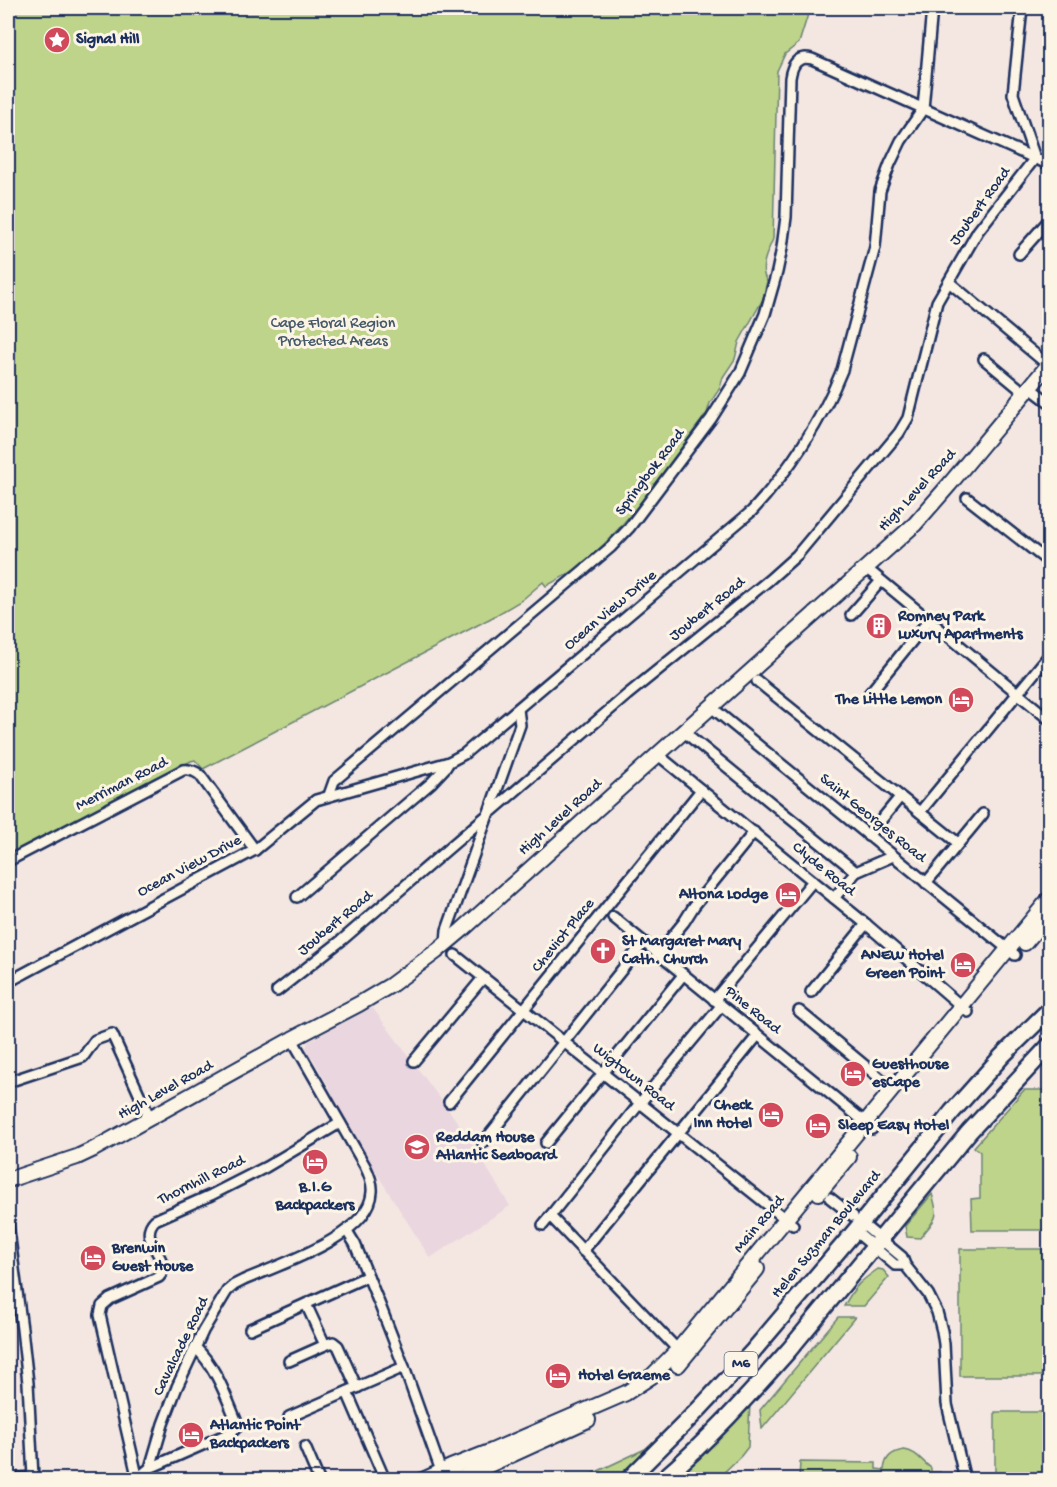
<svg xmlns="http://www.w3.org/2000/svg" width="1057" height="1487" font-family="'Gochi Hand',sans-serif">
<rect width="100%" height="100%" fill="#f4e7e2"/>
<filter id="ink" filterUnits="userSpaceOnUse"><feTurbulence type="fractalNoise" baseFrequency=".0167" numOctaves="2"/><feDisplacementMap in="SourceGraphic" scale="12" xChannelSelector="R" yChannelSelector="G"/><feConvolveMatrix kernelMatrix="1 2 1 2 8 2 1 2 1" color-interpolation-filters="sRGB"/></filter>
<g filter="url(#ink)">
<path fill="#ead6df" d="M372,1007L465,1132L510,1206L430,1258L369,1161L327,1088L329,1087L312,1057L309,1058L305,1051L308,1042Z"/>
<g fill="#bdd48a" stroke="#6c8274" stroke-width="1.5">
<path d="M8,8H810L799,43L785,54L777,71L773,239C768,251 758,269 767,281L763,299L739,342L735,359L723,377L720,388L710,403L707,413C668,464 629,527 579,567C569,574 557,580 546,586L543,582L522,600L493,617L203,769L195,760L191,761L28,844L8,856Z"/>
<path d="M1024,1090H1049V1230H972L971,1199L980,1198V1152L974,1147Z"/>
<path d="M932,1194C940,1219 936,1218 920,1238L907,1237L905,1226Z"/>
<rect x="960" y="1249" width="82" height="127"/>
<path d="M878,1269L883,1270L889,1277L864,1306H844C855,1286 859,1282 878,1269Z"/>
<path d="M838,1317H855L762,1429L760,1410Z"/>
<path d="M750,1402L748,1447L741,1456L717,1479L672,1480C700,1457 724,1432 748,1406Z"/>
<rect x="995" y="1412" width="54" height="67"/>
<path d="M679,1418C668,1440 636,1463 617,1479L579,1480L645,1449Z"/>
<path d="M904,1450C917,1451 922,1462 931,1468V1472H940V1479H799L800,1462L876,1463V1469L884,1470C885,1457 892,1452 904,1450Z"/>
</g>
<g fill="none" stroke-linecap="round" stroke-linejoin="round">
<defs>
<g id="street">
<path d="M1019,254L1050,219"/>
<path d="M949,282L1048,365"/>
<path d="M984,359L1025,393"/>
<path d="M1029,387L1050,403"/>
<path d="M967,498L1050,563"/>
<path d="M866,568L1050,720"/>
<path d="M851,615L881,581"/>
<path d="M757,681L958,843"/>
<path d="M869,694L929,620"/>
<path d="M710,706L1015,955"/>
<path d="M683,731L856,872"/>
<path d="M657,754L866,924L968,1012"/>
<path d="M329,795L334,781L611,547L629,528L711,419L740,373L765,314L777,272L782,248L786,217L790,78C792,65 797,55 812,59L1050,165"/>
<path d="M920,812L1050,654"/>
<path d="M868,836L900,797"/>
<path d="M8,861L183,770C190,769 195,771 200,775L255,850"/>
<path d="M926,883L983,814"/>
<path d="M297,897L431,783L446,767L449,762"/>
<path d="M834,898L856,872L893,856"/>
<path d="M613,917L866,1123L872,1129"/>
<path d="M446,944L447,930L520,725L518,709"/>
<path d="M658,954L684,922L694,906L754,832"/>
<path d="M455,955L793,1225"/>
<path d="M8,982L255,850L316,800L449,762L464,754L752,511C789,471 822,420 842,370L875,247L880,191L890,164L901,141L923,109L932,8"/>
<path d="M277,991L342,940L627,695L769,580L797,555L899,433L908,418L937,302L978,231L1035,158L1013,94L1022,8"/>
<path d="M811,992L866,924"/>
<path d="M714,1000L813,881"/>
<path d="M799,1011L893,1089"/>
<path d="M414,1061L483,978"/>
<path d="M8,1082L83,1057L95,1040L112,1034L150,1118"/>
<path d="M449,1102L701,790"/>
<path d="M483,1143L644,942"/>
<path d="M546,1143L683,975"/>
<path d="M830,1198L853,1216"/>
<path d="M550,1216L678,1350"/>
<path d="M861,1223L902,1257L905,1265L928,1294L937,1312L942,1331L944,1344L947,1404L965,1480"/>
<path d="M8,1224L22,1329L28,1383L33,1477L35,1480"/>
<path d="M543,1225L640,1103L721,1006"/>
<path d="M347,1231L355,1244L381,1308L404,1367L441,1471"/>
<path d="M855,1231L895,1265H905"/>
<path d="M583,1251L758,1035"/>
<path d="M306,1304L325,1345"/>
<path d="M250,1329L368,1276"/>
<path d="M289,1361L325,1345L333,1342L338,1346L357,1388"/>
<path d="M347,1392L385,1480"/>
<path d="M289,1417L404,1367"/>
<path d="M305,1447L319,1480"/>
<path d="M150,1468L232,1432L237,1427L236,1420C225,1394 216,1367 195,1347"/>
<path d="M138,1478L150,1468L163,1424L177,1387L203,1331L227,1291L234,1285L244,1280C278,1265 370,1236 372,1192C373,1183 369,1174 365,1166L292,1039"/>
<path d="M8,1479L33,1477"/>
<path d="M138,1480L100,1315L102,1306L110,1299L159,1277C175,1260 135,1240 155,1220L211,1195L266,1167L340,1123"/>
</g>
<g id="secondary">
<path d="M1025,943L1050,913"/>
<path d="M8,1180L77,1157L94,1149L292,1039L359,1004L391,985L437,951L462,930L915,524L949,485L1050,363"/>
<path d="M819,1193L849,1157"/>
<path d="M678,1365L757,1269"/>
<path d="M423,1480L451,1467L492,1451L626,1393L652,1376L678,1350L1050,898"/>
<path d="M456,1480L588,1420"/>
</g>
<g id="primary">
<path d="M628,1480L700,1408L753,1351L855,1231L952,1112L1002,1056L1050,1009"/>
<path d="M662,1480C709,1440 749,1395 789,1350L969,1132L1050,1045"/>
</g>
</defs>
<use href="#street" stroke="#1b2f5e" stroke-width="14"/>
<use href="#secondary" stroke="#1b2f5e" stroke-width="18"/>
<use href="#primary" stroke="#1b2f5e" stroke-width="20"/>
<use href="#street" stroke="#fcf5e5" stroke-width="9"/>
<use href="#secondary" stroke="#fcf5e5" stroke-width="14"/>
<use href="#primary" stroke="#fcf5e5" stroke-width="15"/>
</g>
</g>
<defs>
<symbol id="sight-disc" viewBox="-11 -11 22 22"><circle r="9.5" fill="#d1495b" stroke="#fcf5e5"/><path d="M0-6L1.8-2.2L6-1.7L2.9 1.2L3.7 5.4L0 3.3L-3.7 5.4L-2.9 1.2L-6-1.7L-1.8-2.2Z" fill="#fff"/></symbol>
<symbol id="building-disc" viewBox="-11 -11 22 22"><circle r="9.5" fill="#d1495b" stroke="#fcf5e5"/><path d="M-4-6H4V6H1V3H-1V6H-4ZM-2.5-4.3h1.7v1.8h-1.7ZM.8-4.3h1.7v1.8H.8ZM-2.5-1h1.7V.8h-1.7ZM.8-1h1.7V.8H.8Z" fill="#fff"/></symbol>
<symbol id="hotel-disc" viewBox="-11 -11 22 22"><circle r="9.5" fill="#d1495b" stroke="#fcf5e5"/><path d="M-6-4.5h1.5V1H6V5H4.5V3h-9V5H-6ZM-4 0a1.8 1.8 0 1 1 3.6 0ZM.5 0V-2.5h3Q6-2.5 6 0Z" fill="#fff"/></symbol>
<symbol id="church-disc" viewBox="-11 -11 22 22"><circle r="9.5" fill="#d1495b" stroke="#fcf5e5"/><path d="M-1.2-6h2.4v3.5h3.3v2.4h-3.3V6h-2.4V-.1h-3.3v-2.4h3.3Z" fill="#fff"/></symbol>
<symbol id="school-disc" viewBox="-11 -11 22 22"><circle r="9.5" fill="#d1495b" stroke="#fcf5e5"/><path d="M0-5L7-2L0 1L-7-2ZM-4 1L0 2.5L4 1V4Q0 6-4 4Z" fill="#fff"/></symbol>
</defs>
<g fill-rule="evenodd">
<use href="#sight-disc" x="42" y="25" width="30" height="30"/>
<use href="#building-disc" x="864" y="611" width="30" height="30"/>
<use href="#hotel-disc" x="946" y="685" width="30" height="30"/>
<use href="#hotel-disc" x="773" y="880" width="30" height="30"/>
<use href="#church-disc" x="588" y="936" width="30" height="30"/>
<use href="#hotel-disc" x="948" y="950" width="30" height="30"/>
<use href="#hotel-disc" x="838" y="1059" width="30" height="30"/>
<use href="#hotel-disc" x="756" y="1100" width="30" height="30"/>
<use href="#hotel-disc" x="803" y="1111" width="30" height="30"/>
<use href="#school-disc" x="402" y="1132" width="30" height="30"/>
<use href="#hotel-disc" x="300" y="1147" width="30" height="30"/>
<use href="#hotel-disc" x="78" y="1243" width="30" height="30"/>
<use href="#hotel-disc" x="543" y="1361" width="30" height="30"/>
<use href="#hotel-disc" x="176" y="1420" width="30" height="30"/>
</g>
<g text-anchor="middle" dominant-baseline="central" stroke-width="6" stroke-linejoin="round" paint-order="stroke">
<rect fill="#fcf5e5" stroke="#5e6a86" stroke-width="1.5" x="724.5" y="1352" width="33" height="24" rx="4.5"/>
<g font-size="15" font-weight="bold" fill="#1b2f5e">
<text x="741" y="1364">M6</text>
</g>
<g font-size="16" font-weight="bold" fill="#1b2f5e" stroke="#fcf5e5" text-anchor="start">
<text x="76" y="40">Signal Hill</text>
<text x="898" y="617">Romney Park<tspan x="898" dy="18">Luxury Apartments</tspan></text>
<text x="942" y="700" text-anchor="end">The Little Lemon</text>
<text x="768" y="895" text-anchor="end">Altona Lodge</text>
<text x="622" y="942">St Margaret Mary<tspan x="622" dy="18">Cath. Church</tspan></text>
<text x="944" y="956" text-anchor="end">ANEW Hotel<tspan x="944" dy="18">Green Point</tspan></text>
<text x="872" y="1065">Guesthouse<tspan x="872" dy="18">esCape</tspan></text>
<text x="752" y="1106" text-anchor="end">Check<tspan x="752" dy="18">Inn Hotel</tspan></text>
<text x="838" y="1126">Sleep Easy Hotel</text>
<text x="436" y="1138">Reddam House<tspan x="436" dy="18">Atlantic Seaboard</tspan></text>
<text x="315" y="1188" text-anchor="middle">B.I.G<tspan x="315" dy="18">Backpackers</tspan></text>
<text x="112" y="1249">Brenwin<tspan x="112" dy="18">Guest House</tspan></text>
<text x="578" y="1376">Hotel Graeme</text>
<text x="210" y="1426">Atlantic Point<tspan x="210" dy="18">Backpackers</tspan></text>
</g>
<g font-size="16" fill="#1b2f5e" stroke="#fcf5e5">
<text transform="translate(981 207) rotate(-54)">Joubert Road</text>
<text transform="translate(651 473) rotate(-53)">Springbok Road</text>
<text transform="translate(918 491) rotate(-47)">High Level Road</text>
<text transform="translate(708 610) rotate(-39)">Joubert Road</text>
<text transform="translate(611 611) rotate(-40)">Ocean View Drive</text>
<text transform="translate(122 785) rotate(-27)">Merriman Road</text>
<text transform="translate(561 818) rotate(-42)">High Level Road</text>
<text transform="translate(872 819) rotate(39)">Saint Georges Road</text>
<text transform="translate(190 867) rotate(-28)">Ocean View Drive</text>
<text transform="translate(823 870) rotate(39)">Clyde Road</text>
<text transform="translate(336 924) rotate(-40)">Joubert Road</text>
<text transform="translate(564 936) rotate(-51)">Cheviot Place</text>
<text transform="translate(752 1011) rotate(39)">Pine Road</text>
<text transform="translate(633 1078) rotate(38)">Wigtown Road</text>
<text transform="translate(166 1091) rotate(-29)">High Level Road</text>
<text transform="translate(202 1181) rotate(-26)">Thornhill Road</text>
<text transform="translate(760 1225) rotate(-50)">Main Road</text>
<text transform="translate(827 1235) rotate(-50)">Helen Suzman Boulevard</text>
<text transform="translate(182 1347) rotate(-64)">Cavalcade Road</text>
</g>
<g font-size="16" fill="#445869" stroke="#fcf5e5">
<text x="333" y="324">Cape Floral Region<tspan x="333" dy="18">Protected Areas</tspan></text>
</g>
</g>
<rect width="1057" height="1487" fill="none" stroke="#fcf5e5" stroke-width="30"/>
<rect x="15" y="15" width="1027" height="1457" fill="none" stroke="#1b2f5e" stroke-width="2" filter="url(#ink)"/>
</svg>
